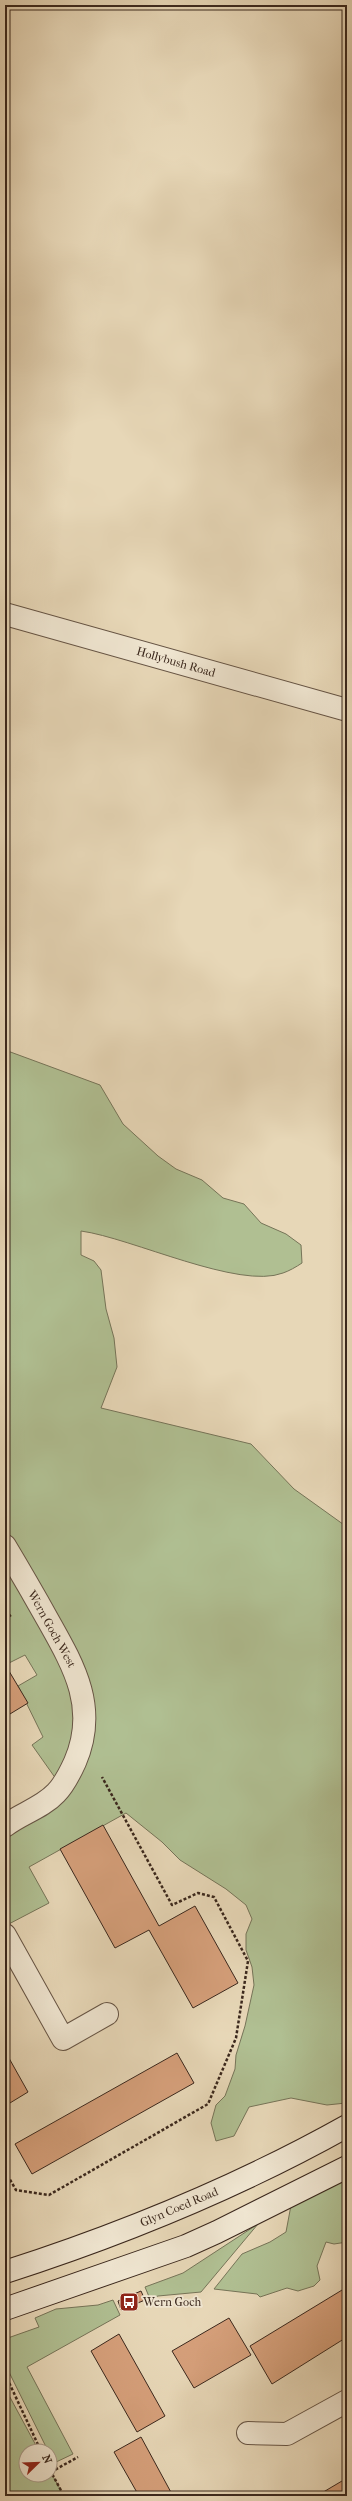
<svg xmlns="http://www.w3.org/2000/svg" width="352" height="2501" font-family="'IM FELL French Canon',serif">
<rect width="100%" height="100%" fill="#e7d7b7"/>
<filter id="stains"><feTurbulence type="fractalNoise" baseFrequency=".005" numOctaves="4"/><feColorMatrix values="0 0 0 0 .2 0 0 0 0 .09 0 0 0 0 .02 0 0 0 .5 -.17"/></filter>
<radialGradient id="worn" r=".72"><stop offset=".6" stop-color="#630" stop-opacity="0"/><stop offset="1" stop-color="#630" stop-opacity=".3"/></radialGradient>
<g fill="#b0bf92" stroke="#767458">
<path d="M5,1050L100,1085L123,1124L158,1156L176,1169L202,1180L223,1198L244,1204L261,1223L286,1234L301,1245L302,1263C296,1267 289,1271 283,1273C239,1290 132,1238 81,1231V1255L94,1261L101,1270L106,1309L114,1338L117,1367L101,1408L251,1444L294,1489L347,1527L346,2103L327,2105L291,2098L249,2107L234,2136L216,2141L211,2123L216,2105L225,2096L235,2069L236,2055L245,2026L254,1985L252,1967L246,1950V1934L252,1919L246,1905L226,1889L180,1860L162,1842L126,1813L29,1867L49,1903L5,1926V1826L61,1786L32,1745L43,1737L18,1686L37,1675L25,1655L5,1665Z"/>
<path d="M347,2163V2242L334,2244L326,2242L317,2266L320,2280L314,2286L298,2291L287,2288L260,2297L257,2294L214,2289L242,2254L270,2242L286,2232L292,2200Z"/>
<path d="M258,2224L201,2292L158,2296L150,2299L145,2287L183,2273Z"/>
<path d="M113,2300L120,2315L27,2367L73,2454L54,2463L5,2364V2339L39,2327L35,2318L56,2309L98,2305Z"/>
<path d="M5,2388L39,2451H26V2475H50V2471L64,2496H5Z"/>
</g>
<g fill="#d59f7a" stroke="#3b281d">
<path d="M6,1666L28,1703L5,1717V1666Z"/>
<path d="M103,1825L159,1926L195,1906L238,1983L193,2008L149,1930L115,1948L60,1849Z"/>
<path d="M5,2051L28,2092L5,2106Z"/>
<path d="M177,2053L194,2083L32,2174L15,2144Z"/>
<path d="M347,2287V2337L272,2384L250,2346Z"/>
<path d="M141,2291L145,2300L121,2310L118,2301Z"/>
<path d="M229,2318L251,2355L194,2388L172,2351Z"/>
<path d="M119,2334L165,2416L137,2432L91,2351Z"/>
<path d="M141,2437L173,2496H139L114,2452Z"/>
<path d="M347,2478V2496H321L320,2494Z"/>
</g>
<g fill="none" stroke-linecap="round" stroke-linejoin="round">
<defs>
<g id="street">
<path d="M5,614L347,710"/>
<path d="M5,1546C20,1571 35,1597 49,1622C75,1668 98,1709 75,1762C70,1773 64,1785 56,1793C42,1808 20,1814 5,1826"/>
<path d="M5,1935L63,2039L107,2014"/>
<path d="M248,2433L287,2434L347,2401"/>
</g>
<g id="secondary">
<path d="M5,2272C123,2234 238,2187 347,2126"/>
<path d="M5,2309L186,2246L217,2232L347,2167"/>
</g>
</defs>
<use href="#street" stroke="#665444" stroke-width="24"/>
<use href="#secondary" stroke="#3b281d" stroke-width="24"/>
<g stroke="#3b281d" stroke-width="2.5" stroke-dasharray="3 2" stroke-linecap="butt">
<path d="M5,1619L11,1615"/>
<path d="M5,2171L16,2190L49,2195L208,2104L236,2038L248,1961L214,1897L198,1893L172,1905L102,1777"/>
<path d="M5,2374L41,2451"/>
<path d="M50,2470L64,2496"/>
<path d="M51,2472L78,2457"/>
</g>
<use href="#street" stroke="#efe5d0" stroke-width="22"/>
<use href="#secondary" stroke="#efe5d0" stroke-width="22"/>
</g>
<defs>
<symbol id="bus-square" viewBox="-11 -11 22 22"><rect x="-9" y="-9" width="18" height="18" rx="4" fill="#8f2418" stroke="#efe5d0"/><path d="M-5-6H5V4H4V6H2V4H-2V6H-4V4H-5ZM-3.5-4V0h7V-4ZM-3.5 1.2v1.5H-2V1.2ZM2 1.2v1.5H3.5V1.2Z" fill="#fff"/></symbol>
</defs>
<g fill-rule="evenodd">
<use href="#bus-square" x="118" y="2291" width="22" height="22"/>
</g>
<g text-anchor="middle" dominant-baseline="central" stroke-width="3.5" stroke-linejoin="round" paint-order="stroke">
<g font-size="12" fill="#3b281d" stroke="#efe5d0">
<text transform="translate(176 662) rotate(16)">Hollybush Road</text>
<text transform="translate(52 1629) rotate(61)">Wern Goch West</text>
<text transform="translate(179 2207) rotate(-23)">Glyn Coed Road</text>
</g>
<g font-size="12" fill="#3b281d" stroke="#efe5d0" text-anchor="start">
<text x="143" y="2302">Wern Goch</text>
</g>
</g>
<rect width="352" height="2501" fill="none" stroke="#e7d7b7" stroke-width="20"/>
<rect x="6" y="6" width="340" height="2489" fill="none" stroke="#3b281d" stroke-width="2"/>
<rect x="10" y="10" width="332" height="2481" fill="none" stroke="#3b281d"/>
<g transform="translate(38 2463) rotate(67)"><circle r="19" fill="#efe5d0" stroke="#a79988"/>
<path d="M0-3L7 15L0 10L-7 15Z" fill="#8f2418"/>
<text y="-6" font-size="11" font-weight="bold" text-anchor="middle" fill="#3b281d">N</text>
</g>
<rect width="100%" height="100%" filter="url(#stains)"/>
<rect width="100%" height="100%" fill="url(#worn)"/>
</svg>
